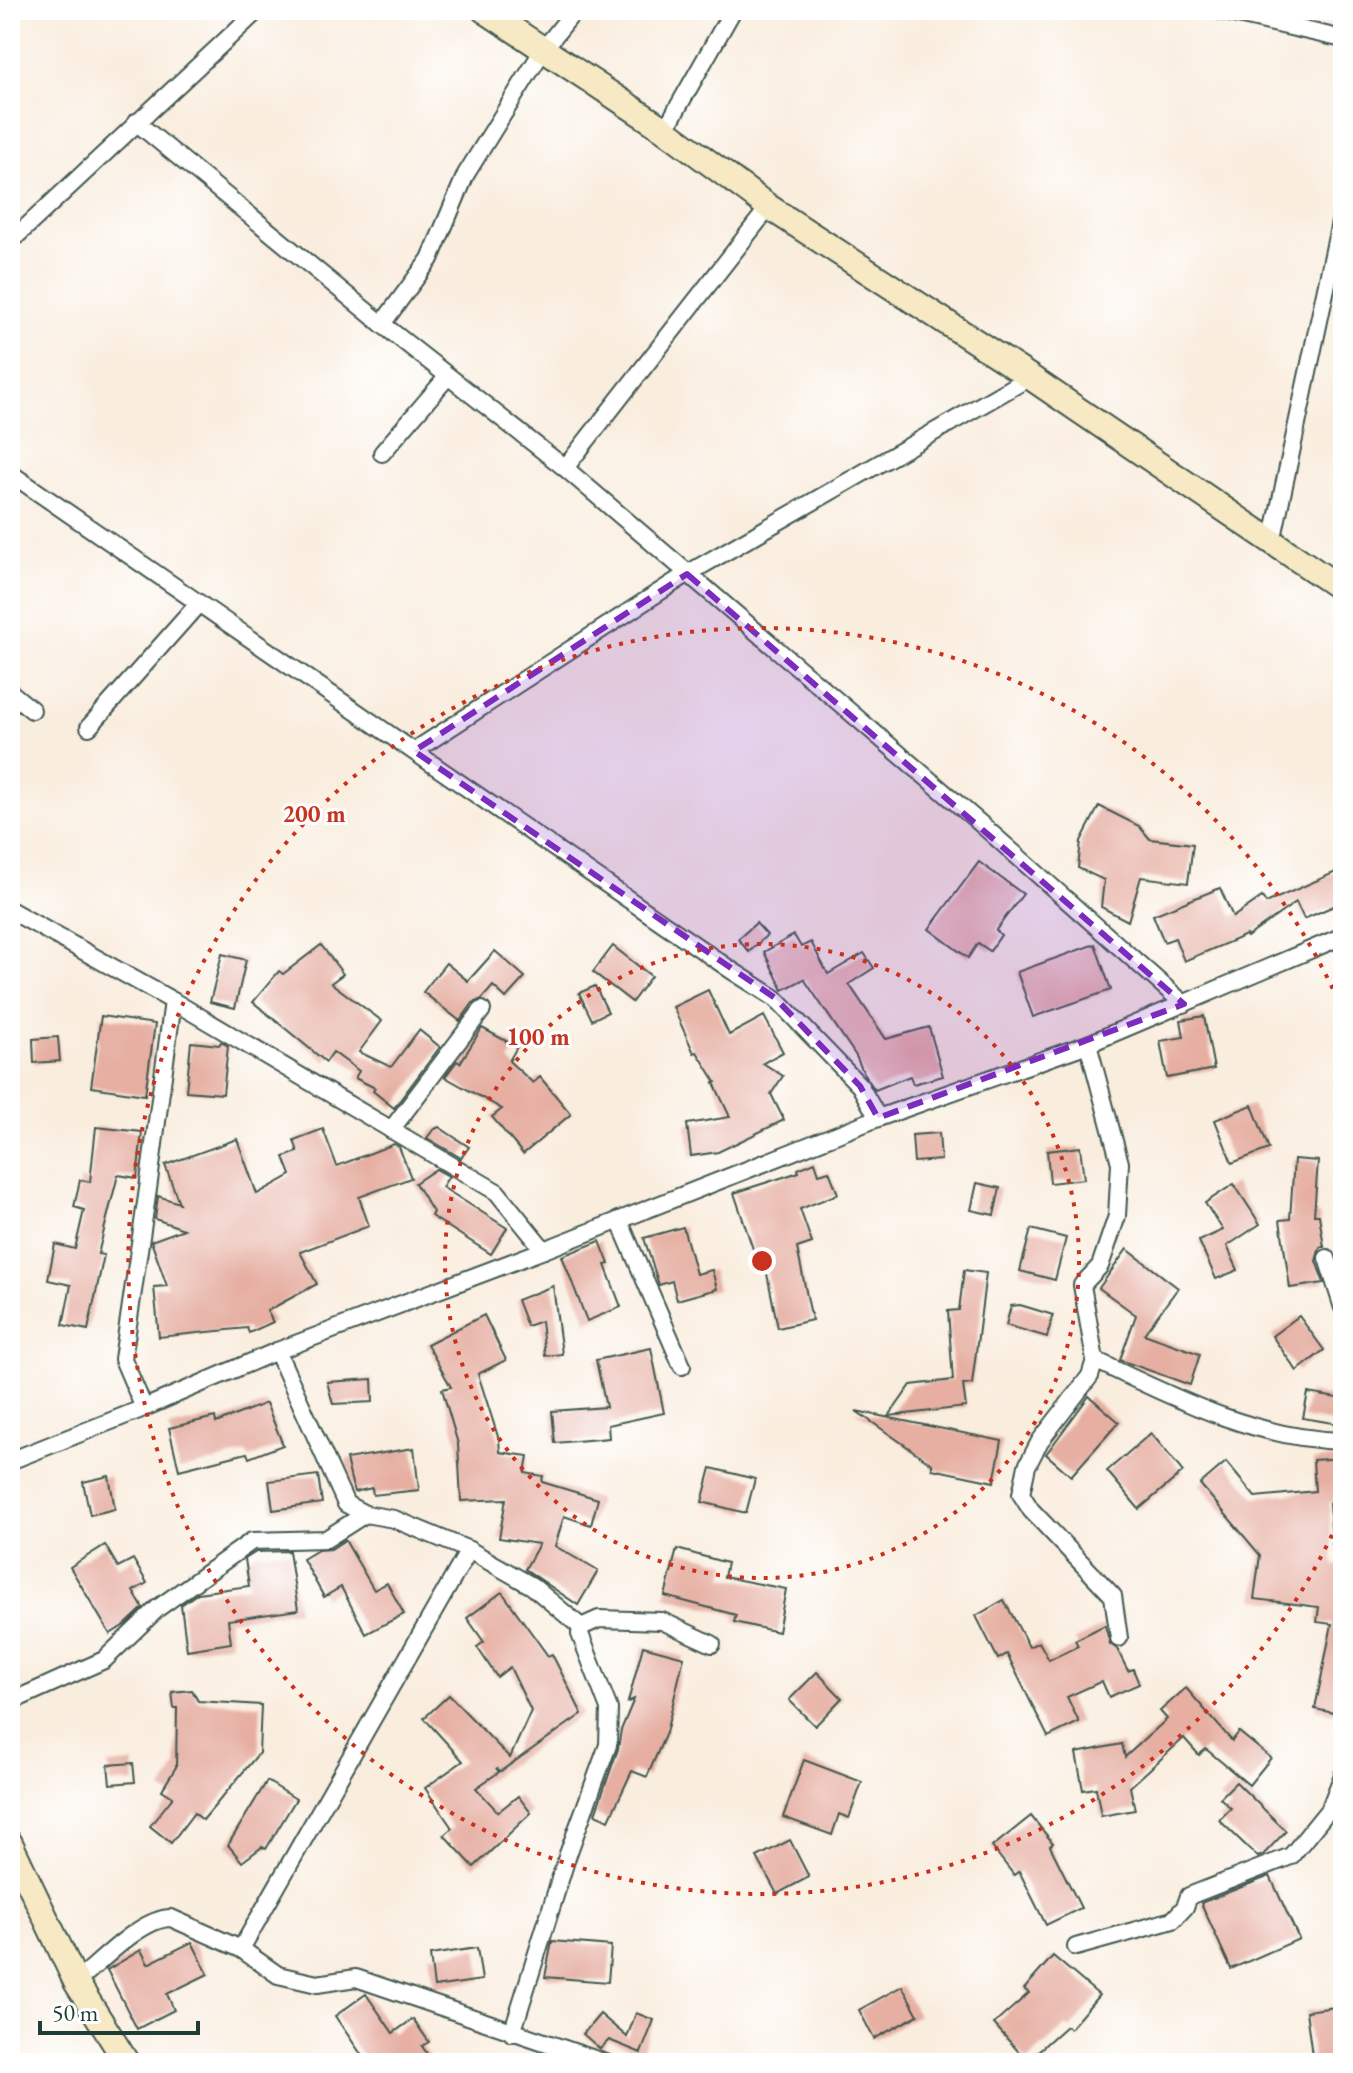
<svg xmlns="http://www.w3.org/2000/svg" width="1353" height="2073" font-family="'EB Garamond',serif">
<rect width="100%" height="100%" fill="#fff"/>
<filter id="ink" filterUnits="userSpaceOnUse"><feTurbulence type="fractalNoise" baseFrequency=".0125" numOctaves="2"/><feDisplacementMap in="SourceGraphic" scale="16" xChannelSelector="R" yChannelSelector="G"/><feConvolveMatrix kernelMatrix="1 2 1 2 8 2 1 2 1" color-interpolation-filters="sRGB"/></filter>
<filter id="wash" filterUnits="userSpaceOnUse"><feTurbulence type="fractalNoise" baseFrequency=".006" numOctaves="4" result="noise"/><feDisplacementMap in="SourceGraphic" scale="32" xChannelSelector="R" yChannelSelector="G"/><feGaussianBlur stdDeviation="1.8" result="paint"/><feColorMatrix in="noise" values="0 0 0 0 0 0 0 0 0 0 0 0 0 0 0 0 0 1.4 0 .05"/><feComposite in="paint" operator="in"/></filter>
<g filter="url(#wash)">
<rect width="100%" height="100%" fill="#f9edde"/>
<g id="blocks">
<g fill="#e6afa2">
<path d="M1099,806L1139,826L1150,839L1193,844L1188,883L1141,877L1128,921L1101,907L1104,880L1078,868L1081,841Z"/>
<path d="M979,862L1023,894L996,930L1001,935L990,951L978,943L968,958L929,929Z"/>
<path d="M1338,871L1343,882V902L1304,919L1296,902L1247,937L1246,935L1184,961L1175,938L1164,942L1153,915L1220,888L1233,917L1262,897L1266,903Z"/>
<path d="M756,923L767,935L749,952L738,939Z"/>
<path d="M794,935L801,947L811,942L828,974L864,953L874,968L849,984L886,1039L929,1027L943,1076L913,1084L910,1076L875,1090L864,1074L856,1056L804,979L783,990L764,952Z"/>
<path d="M1095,944L1111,990L1033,1017L1017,972Z"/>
<path d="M321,945L343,974L331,983L382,1021L359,1052L391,1067L419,1030L440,1047L394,1108L373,1091L375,1088L355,1078L359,1071L333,1052L326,1062L253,1002L279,971L283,974Z"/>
<path d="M613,946L651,976L632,1002L593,972Z"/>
<path d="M495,951L525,977L506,998L493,986L482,999L473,1003L460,1021L423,992L446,963L468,981Z"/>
<path d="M222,954L246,960L235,1008L210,1002Z"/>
<path d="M595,986L608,1012L592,1020L579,993Z"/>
<path d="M708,990L729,1035L764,1016L783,1052L763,1063L783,1076L771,1094L784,1120L718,1152L691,1156L687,1124L730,1117L714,1083L716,1082L697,1052L694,1053L673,1007Z"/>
<path d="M101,1016L155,1024L145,1095L91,1087Z"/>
<path d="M1204,1016L1214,1069L1167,1078L1160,1041L1184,1037L1181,1020Z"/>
<path d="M482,1028L517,1047L509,1061L533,1083L540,1077L571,1114L523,1154L492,1117L502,1109L445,1077L457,1061L460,1063Z"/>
<path d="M58,1037L60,1061L34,1063L33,1039Z"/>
<path d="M191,1042L219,1045L221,1042L228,1046L223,1094L186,1091Z"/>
<path d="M1252,1105L1269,1149L1232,1163L1215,1120Z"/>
<path d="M96,1127L142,1132L137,1178L118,1175L98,1254L104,1255L88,1330L63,1325L71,1285L48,1280L55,1244L75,1249L84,1210L74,1207L80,1180L90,1182Z"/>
<path d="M439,1127L469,1147L461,1158L427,1138L433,1130Z"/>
<path d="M323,1129L337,1166L394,1144L399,1147L411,1178L359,1197L369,1226L300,1252L317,1284L267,1311L273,1322L249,1333L247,1328L159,1337L154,1287L167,1286L151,1241L184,1229L155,1219L158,1196L179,1203L165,1165L237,1139L257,1194L291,1175L284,1157L298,1152L294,1140Z"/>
<path d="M939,1133L941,1160L914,1162L912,1135Z"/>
<path d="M1080,1147L1084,1179L1050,1183L1047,1151Z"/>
<path d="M1294,1159L1318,1161L1314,1215H1319L1324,1247H1320L1316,1261L1324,1283L1290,1288L1280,1220L1290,1219Z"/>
<path d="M815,1162L819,1174L829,1171L838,1194L800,1209L812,1243L797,1248L812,1320L778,1328L764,1259L757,1261L734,1193L799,1172L798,1169Z"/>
<path d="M436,1169L449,1176L442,1187L507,1228L491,1254L431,1216L433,1212L415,1183Z"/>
<path d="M977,1183L1000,1188L994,1215L971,1210Z"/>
<path d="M1234,1184L1260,1224L1227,1246L1238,1270L1216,1279L1199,1241L1223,1230L1205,1203Z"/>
<path d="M683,1227L696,1274L712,1270L717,1289L677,1300L672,1281L659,1285L644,1238Z"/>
<path d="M1031,1229L1066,1238L1055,1280L1020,1271Z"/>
<path d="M600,1241L609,1264L605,1265L621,1307L587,1321L562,1256Z"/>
<path d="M1127,1249L1178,1288L1144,1334L1200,1354L1190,1385L1120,1360L1136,1315L1099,1288Z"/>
<path d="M964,1270L986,1273L972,1384L963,1385L966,1407L889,1416L911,1385L953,1380L948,1311L959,1310Z"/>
<path d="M553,1286L562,1354L545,1356L541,1321L527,1326L517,1300Z"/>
<path d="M1020,1305L1053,1315L1047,1337L1006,1325L1011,1306Z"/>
<path d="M484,1315L506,1360L478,1374L499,1440L500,1452L528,1456L525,1473L543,1476L542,1482L598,1499L591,1525L564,1516L555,1546L598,1571L578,1605L525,1569L539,1544L499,1538L506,1499L461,1501L458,1444L442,1389L451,1387L427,1344Z"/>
<path d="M1299,1316L1324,1350L1297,1371L1272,1336Z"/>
<path d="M651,1348L664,1413L608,1425L609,1438L555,1443L552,1411L606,1407L596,1360Z"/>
<path d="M372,1379L373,1402L333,1404L327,1382Z"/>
<path d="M1308,1393L1343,1399L1339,1424L1303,1418Z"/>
<path d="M1089,1396L1119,1422L1071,1476L1046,1454Z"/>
<path d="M266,1403L283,1445L249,1458L247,1453L179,1470L169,1428L215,1417L216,1423Z"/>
<path d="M856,1411L1002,1441L994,1482L932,1469V1464Z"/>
<path d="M1151,1433L1183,1472L1139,1509L1107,1471Z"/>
<path d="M414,1448L419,1490L373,1495L372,1488L354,1492L346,1459Z"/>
<path d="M1343,1458V1502L1329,1503L1334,1565L1343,1566V1715L1315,1709L1332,1624L1317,1622L1319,1607L1254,1599L1260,1555L1200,1484L1226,1462L1255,1497L1315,1491L1313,1460Z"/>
<path d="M711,1468L755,1479L746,1513L702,1502Z"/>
<path d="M318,1475L322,1503L273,1510L269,1481Z"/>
<path d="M109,1476L115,1509L90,1515L83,1482Z"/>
<path d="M345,1540L374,1590L387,1583L404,1614L366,1634L341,1587L324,1597L303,1559L318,1550L331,1549Z"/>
<path d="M105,1545L118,1567L133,1559L147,1583L133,1591L143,1608L126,1624L110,1634L70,1567Z"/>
<path d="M677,1549L727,1563L724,1577L786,1589L778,1632L734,1622L736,1615L665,1596Z"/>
<path d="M289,1551L298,1610L228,1620L231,1643L187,1650L181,1605L198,1593L249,1586L245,1559L256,1552Z"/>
<path d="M502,1592L548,1656L552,1654L582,1714L501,1771L496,1768L499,1772L476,1788L498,1812L518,1796L531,1813L474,1867L444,1835L452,1828L425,1788L463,1761L424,1718L449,1695L510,1758L531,1711L510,1667L497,1677L477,1647L484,1642L467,1618Z"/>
<path d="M1004,1600L1029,1647L1039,1642L1049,1660L1078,1646L1075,1640L1105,1625L1110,1644L1117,1649L1128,1671L1133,1669L1139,1684L1109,1697L1102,1681L1067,1697L1079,1722L1048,1737L1007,1654L998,1659L976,1616Z"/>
<path d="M643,1646L684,1657L666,1733L647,1777L632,1771L609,1820L595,1814L618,1749L621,1730L634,1699L628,1702Z"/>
<path d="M817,1672L842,1698L815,1726L789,1700Z"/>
<path d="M1186,1688L1232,1741L1239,1732L1271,1758L1249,1785L1206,1749L1199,1755L1184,1738L1130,1787L1135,1810L1101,1816L1096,1788L1083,1790L1076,1753L1122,1744L1125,1757L1167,1719L1160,1711Z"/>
<path d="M192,1690L198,1701L261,1705L259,1753L203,1820L194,1813L171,1843L150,1826L173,1797L162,1790L176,1767L177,1708H174L172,1692Z"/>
<path d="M804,1760L862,1782L849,1818L839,1814L832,1835L783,1817Z"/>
<path d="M133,1763L135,1782L110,1784L108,1765Z"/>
<path d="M267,1781L296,1799L266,1849L262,1847L242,1862L228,1845Z"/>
<path d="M1236,1782L1286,1831L1263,1855L1258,1857L1219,1820L1231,1808L1220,1798Z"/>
<path d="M1031,1816L1053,1843L1050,1846L1081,1908L1046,1925L1019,1871L1014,1875L992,1847Z"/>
<path d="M790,1840L809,1877L777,1894L757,1857Z"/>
<path d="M1270,1876L1299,1939L1231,1969L1201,1903Z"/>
<path d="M552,1941L611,1946L608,1982L545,1977Z"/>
<path d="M192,1942L208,1974L167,1994L174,2010L137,2029L107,1970L141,1950L148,1964Z"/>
<path d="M477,1948L482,1980L434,1987L430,1955Z"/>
<path d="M1053,1956L1099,1995L1070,2029L1066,2026L1027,2061L994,2024L1029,1993L1024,1989Z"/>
<path d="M902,1986L918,2015L874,2039L859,2010Z"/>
<path d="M366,1994L393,2033L413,2019L429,2042L422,2046L433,2063H367L335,2016Z"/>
<path d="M1343,2006V2063H1313L1306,2011Z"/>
<path d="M636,2013L654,2020L641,2053L609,2040L600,2049L583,2034L600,2014L627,2037Z"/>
</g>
</g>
</g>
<g filter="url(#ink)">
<use href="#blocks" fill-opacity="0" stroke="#40574e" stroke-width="2"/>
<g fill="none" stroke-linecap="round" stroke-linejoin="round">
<defs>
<g id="street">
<path d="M1216,10L1343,39"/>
<path d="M136,122L382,324L565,468L981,824L1184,1004"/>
<path d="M665,130L733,10"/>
<path d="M10,242L258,10"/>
<path d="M382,324L430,259L466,174L543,50L575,10"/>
<path d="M382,453L448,376"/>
<path d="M565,468L769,207"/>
<path d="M10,473L731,970L775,998L860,1086L878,1118"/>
<path d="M1272,542L1343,208"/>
<path d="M10,692L32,710"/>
<path d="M89,727L199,603"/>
<path d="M414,751L687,574L1030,377"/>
<path d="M10,910L173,1001L497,1192L544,1250"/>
<path d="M1088,1044L1120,1163L1117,1216L1100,1266L1082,1285L1095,1360L1090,1376L1040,1441L1027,1466L1021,1494L1031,1510L1113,1596L1119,1638"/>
<path d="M391,1130L482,1010"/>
<path d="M619,1220L682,1366"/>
<path d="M1327,1258L1343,1308"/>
<path d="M1095,1360C1173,1397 1254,1439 1343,1441"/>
<path d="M144,1408L123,1359L148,1189L173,1001"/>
<path d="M10,1461L144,1408L277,1351L544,1250L878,1118L1088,1044L1343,936"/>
<path d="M469,1550L532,1586L581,1627L580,1634L609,1709L608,1745L568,1854L512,2033"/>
<path d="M581,1627L599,1619L662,1621L712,1644"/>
<path d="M10,1702L104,1660L158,1608L252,1541L326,1539L365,1514"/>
<path d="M1076,1947L1173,1920L1185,1907L1189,1896L1291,1856L1330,1808L1343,1775"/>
<path d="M241,1949L469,1550L394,1519L365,1514L346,1504L277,1351"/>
<path d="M76,1982C100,1963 141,1918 171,1918L241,1949L278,1975L317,1984L356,1978L606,2063"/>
</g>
<g id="secondary">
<path d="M484,10L665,130L769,207L1030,377L1343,590"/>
<path d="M10,1843L76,1982L127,2063"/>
</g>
</defs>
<use href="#street" stroke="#40574e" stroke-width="20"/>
<use href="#secondary" stroke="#40574e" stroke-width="28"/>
<use href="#street" stroke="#fff" stroke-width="16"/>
<use href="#secondary" stroke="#f7e9c3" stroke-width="24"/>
</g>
</g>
<path fill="#7b2cbf" fill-opacity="0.2" stroke="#7b2cbf" stroke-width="6" stroke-dasharray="16 10" stroke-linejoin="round" d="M687,574L1184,1004L878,1118L860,1086L775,998L414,751Z"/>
<g fill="none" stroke="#c8321e" stroke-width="4" stroke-dasharray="4 8">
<circle cx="762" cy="1261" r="317"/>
<path d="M1342 1513A633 633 0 1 1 1342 1009"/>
</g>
<circle cx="762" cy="1261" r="12" fill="#c8321e" stroke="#fff" stroke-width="4"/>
<g font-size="24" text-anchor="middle" font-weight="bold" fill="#c8321e" stroke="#fff" stroke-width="6" stroke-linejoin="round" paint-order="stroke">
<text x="314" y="822">200 m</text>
<text x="538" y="1045">100 m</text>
</g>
<rect width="1353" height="2073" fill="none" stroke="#fff" stroke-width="40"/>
<path d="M40 2021v12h158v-12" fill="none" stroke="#1f3d34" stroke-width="4"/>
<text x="52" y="2021" font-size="24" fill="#1f3d34" stroke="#ffffff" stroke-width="6" paint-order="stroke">50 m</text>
</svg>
